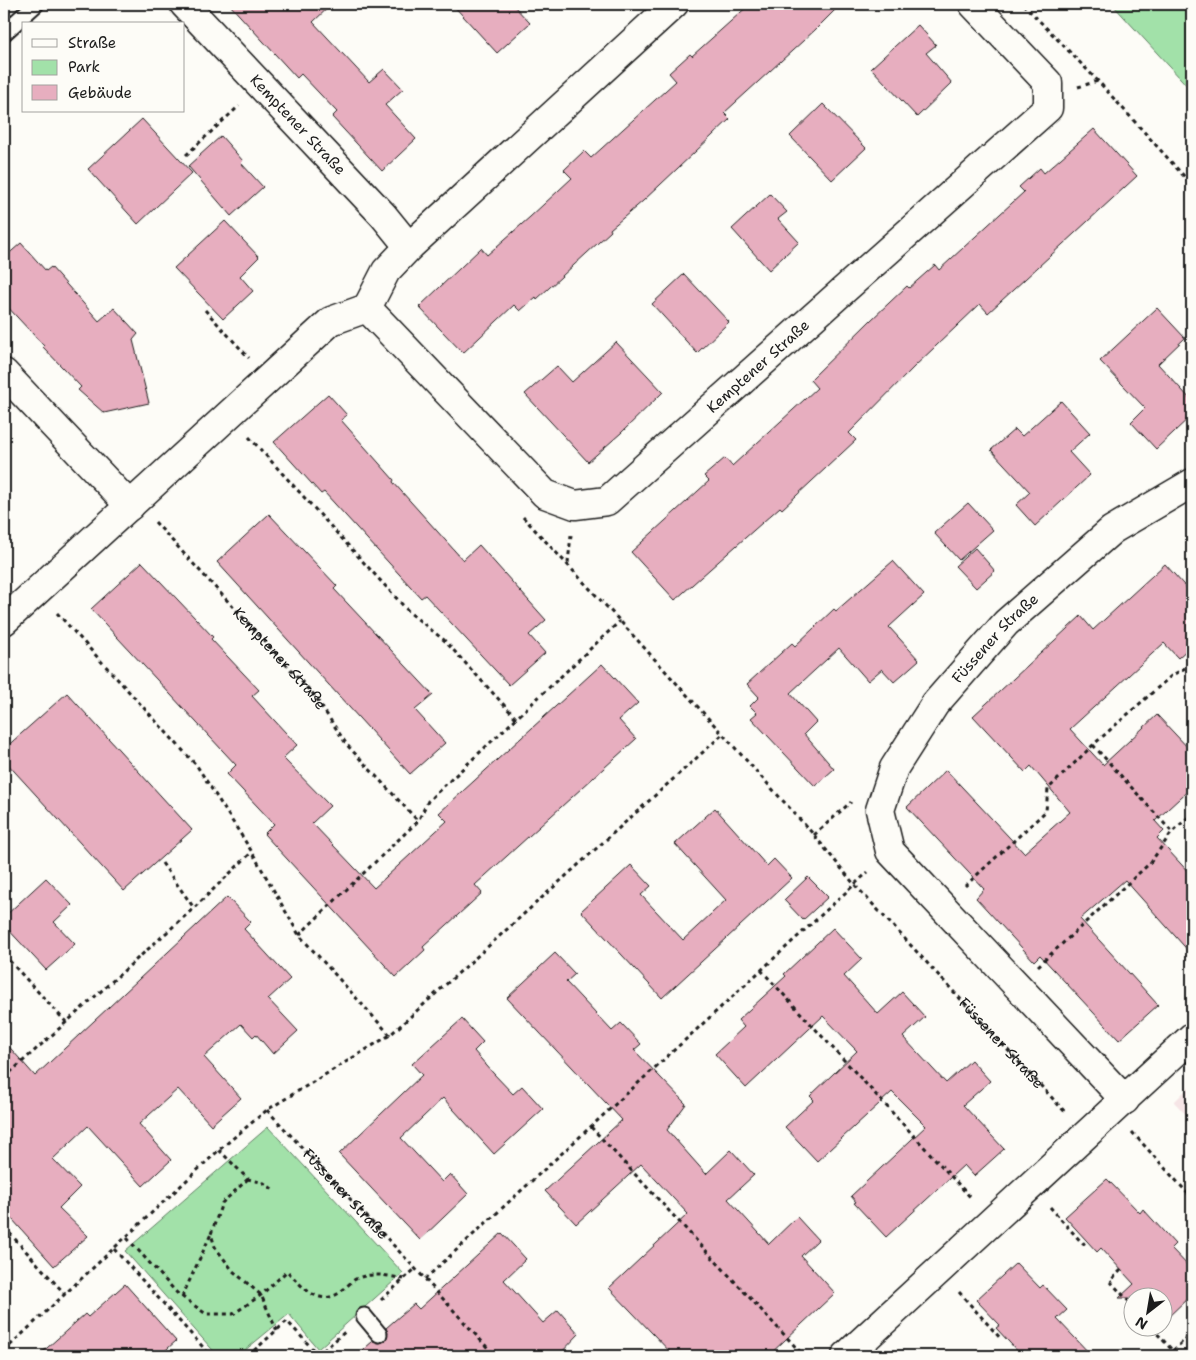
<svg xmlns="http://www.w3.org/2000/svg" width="1196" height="1360" font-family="'Shantell Sans',sans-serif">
<rect width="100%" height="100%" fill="#fdfcf7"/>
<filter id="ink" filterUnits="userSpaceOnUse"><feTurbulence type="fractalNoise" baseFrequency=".02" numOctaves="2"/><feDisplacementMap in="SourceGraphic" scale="10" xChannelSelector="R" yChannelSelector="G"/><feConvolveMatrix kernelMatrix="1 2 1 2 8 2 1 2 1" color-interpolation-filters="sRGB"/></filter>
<g filter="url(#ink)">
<path fill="#f6e5e6" d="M1192,1084V1121L1174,1102Z"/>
<g fill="#a2e1a9" stroke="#5f7e62">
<path d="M1112,4H1192V91Z"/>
<path d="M268,1127L403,1273L318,1349L289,1314L238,1356H218L125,1251Z"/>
</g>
<g fill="#e7aebf" stroke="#1c1c1c">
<path d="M229,4H332L313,22L369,82L384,69L403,89L385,105L416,139L382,171L332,117L337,112L301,74L297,78Z"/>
<path d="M452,4H512L530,23L497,53Z"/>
<path d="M750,4H841L815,30L724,113L730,119L643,201L610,229L611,231L537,299L536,297L520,311L514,305L463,353L419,307L481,248L487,255L530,217L572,178L564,170L584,151L591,158L676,81L669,73L690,54L692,56Z"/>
<path d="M918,25L936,45L926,53L952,83L917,117L871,68Z"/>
<path d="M823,104L866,148L832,180L790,136Z"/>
<path d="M142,119L192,173L138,224L88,169Z"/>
<path d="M1094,129L1137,176L988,313L980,304L914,367L849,433L856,440L782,509L780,507L675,600L631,552L709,481L704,476L725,458L732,466L817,388L810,380L871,320L907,286L909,288L935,265L939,270L1024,192L1019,187L1040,168L1044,173Z"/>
<path d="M221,136L243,161L241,163L263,187L231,216L188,166Z"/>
<path d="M770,194L787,212L778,219L799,242L769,270L732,229Z"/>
<path d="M225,221L259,257L240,276L253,291L223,319L174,268Z"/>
<path d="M21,243L46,271L51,267L99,321L114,308L138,334L133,340L149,403L104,413L78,390L81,387L43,347L44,346L4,303V258Z"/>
<path d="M684,274L729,322L697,353L652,304Z"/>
<path d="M1157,308L1185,338L1158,364L1192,401V415L1156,449L1131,422L1145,408L1100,361Z"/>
<path d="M616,342L663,392L621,433L588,462L525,394L557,366L572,382Z"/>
<path d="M328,394L347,415L341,420L394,480L393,482L463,560L479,545L546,620L529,635L545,653L509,685L425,595L421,598L324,492L321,494L274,442Z"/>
<path d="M1061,401L1090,433L1069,452L1090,475L1035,526L1016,505L1030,492L991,450L1015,429L1022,436Z"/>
<path d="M968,503L993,530L959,560L934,533Z"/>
<path d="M269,514L337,586L334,589L433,695L415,710L445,743L410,774L217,562Z"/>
<path d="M975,548L995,571L976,588L955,566Z"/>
<path d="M893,561L924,595L889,627L919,660L894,682L882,669L868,681L839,648L790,693L816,722L804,734L834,769L815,786L751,718L757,713L750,706L759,697L747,684L792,643L795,646L834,609L836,611Z"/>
<path d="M142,562L213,637L211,639L259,690L252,696L297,745L283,758L330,806L312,823L374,888L447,821L439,813L602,664L638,703L619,720L636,739L475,885L482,893L423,947L425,950L396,977L264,834L274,824L227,774L236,765L91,609Z"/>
<path d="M1165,564L1192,594V645L1178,658L1164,643L1070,729L1103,765L1157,715L1192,752V787L1155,821L1164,831L1157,838L1192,876V955L1125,880L1080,919L1158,1005L1119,1040L1040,955L1034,961L976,898L984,889L907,807L946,770L1024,853L1070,812L1031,766L1025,772L973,716L1081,616L1093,630Z"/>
<path d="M67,693L192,830L124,891L4,760V749Z"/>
<path d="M715,808L767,866L774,859L792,878L662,998L581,911L631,865L651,886L641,895L683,940L726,900L675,844Z"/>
<path d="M808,877L828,897L803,920L784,900Z"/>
<path d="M46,878L72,905L54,922L75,944L46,970L4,925V917Z"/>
<path d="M227,897L251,922L244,929L290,979L268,999L298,1031L273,1054L256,1034L253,1037L241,1024L204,1057L241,1098L211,1125L178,1089L139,1124L171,1160L143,1186L88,1126L53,1159L80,1187L59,1208L88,1236L54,1266L4,1210V1041L35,1076Z"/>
<path d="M833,928L862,959L844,976L878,1014L902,992L925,1017L903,1037L946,1083L971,1060L990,1081L963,1105L1004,1149L974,1176L964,1165L886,1237L854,1203L856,1202L851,1196L926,1126L892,1092L817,1161L785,1127L814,1100L810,1096L857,1051L823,1016L746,1088L715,1054L744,1027L738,1020L786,976L784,974Z"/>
<path d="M555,953L575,974L566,982L612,1031L621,1023L641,1044L634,1050L686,1104L667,1130L706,1174L731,1150L754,1175L728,1199L769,1244L797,1217L818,1240L801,1256L835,1293L768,1356H674L609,1288L688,1214L641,1164L576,1224L545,1191L622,1120L507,998Z"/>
<path d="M462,1019L483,1042L474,1051L493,1073L513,1094L522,1086L543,1109L494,1154L443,1098L401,1138L442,1182L450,1174L468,1194L420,1240L339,1154L422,1075L412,1064Z"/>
<path d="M1107,1179L1140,1213L1143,1209L1175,1244L1171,1248L1192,1270V1294L1164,1321V1298H1119L1134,1284L1101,1248L1097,1252L1065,1217Z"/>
<path d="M502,1233L526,1259L504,1280L543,1323L558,1310L579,1334L558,1356H356L373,1341L380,1343L385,1341L388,1333L386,1328L394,1321L414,1304L419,1309Z"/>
<path d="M1016,1263L1040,1288L1043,1285L1067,1310L1057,1319L1092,1356H1022L996,1328L1000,1325L976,1300Z"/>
<path d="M125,1284L176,1341L159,1356H38L85,1314L88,1317Z"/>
</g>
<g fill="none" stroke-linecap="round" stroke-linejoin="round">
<defs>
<g id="service">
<path d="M4,33L36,4"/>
<path d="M364,1316L379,1334"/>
</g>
<g id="minor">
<path id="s4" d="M184,4L383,215L409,247"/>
<path id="s5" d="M367,308L545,494L575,505L607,501L1048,108V83L973,4"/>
<path d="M4,373L130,506"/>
<path d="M4,621L331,321L367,308L386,271L409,247L674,4"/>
<path id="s6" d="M1125,1100L890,851L880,810L894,768L935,704L1006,623L1112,530L1192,483"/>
<path d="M846,1356L1192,1037"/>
</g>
</defs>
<use href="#service" stroke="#1c1c1c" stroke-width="19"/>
<use href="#minor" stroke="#1c1c1c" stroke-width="31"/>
<g stroke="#1c1c1c" stroke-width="3" stroke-dasharray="4 4" stroke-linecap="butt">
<path d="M1023,4L1098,81L1192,185"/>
<path d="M1078,87L1098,81"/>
<path d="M186,155L239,106"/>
<path d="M205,310L249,358"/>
<path d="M249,437L410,613L444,640L516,718"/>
<path id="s1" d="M523,517L620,621L814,835L854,884L1066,1113"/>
<path id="s2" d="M155,522L314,695L347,745L418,821"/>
<path d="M568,563L571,535"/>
<path d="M57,613L197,766L252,852L299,935L390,1035"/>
<path d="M1093,745L1172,832"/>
<path d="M814,835L851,802"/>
<path d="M162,863L194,908"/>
<path d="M965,886L1046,811L1048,789L1093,745L1171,676L1192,664"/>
<path d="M299,935L418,821L428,801L620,621"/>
<path d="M4,955L66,1022"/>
<path d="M1038,966L1150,863L1172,832L1192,814"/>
<path d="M761,970L972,1199"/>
<path d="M4,1078L194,908L252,852"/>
<path id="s3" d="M267,1110L425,1279L495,1356"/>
<path d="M591,1127L804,1356"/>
<path d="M1132,1132L1192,1198"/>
<path d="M219,1150L248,1179L264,1183L275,1191"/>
<path d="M248,1179L222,1203L211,1234L215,1247L233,1271L261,1295L277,1331"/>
<path d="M1050,1207L1083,1244L1087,1241"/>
<path d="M4,1227L65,1294"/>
<path d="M127,1238L177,1293L206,1314H233L261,1295L287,1271C301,1285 317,1307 339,1293C344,1289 349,1284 354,1280C370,1271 388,1276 404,1279"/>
<path d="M114,1249L211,1356"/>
<path d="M1121,1270L1110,1281L1134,1307"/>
<path d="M425,1279L868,872"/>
<path d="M959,1292L1001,1339"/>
<path d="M182,1297L211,1234"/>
<path d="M381,1300L415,1269"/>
<path d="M1152,1328L1173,1351"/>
<path d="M4,1351L219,1150L267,1110L390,1035L723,734"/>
<path d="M248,1356L287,1321L318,1355"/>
<path d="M319,1356L318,1355L346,1331"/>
<path d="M1167,1356L1192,1333"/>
</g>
<use href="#service" stroke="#fdfcf7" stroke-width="15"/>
<use href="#minor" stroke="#fdfcf7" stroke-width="28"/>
</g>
</g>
<g text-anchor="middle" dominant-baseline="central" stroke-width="4" stroke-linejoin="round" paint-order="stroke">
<g font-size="15" fill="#1c1c1c" stroke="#fdfcf7">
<text stroke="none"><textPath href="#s4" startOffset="166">Kemptener Straße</textPath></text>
<text stroke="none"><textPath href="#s5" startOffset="524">Kemptener Straße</textPath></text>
<text stroke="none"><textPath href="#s6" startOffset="594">Füssener Straße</textPath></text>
<text stroke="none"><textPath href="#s2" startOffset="185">Kemptener Straße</textPath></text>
<text stroke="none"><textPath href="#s1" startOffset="711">Füssener Straße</textPath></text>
<text stroke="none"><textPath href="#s3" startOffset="115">Füssener Straße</textPath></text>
</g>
</g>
<rect width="1196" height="1360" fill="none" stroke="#fdfcf7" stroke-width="20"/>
<rect x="10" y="10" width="1176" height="1340" fill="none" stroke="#1c1c1c" stroke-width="2" filter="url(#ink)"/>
<rect x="22" y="22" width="162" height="90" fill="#fdfcf7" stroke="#a3a29f"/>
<rect x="32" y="39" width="25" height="8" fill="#fdfcf7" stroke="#a3a29f"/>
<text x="68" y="48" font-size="15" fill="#1c1c1c">Straße</text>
<rect x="32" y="60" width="25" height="15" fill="#a2e1a9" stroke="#a3a29f"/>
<text x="68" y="72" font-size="15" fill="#1c1c1c">Park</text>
<rect x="32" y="85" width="25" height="15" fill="#e7aebf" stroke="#a3a29f"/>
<text x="68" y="98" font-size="15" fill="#1c1c1c">Gebäude</text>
<g transform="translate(1148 1312) rotate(211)"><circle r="24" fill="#fdfcf7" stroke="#a3a29f"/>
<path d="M0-4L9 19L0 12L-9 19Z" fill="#1c1c1c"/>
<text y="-8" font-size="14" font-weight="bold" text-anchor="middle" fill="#1c1c1c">N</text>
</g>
</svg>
